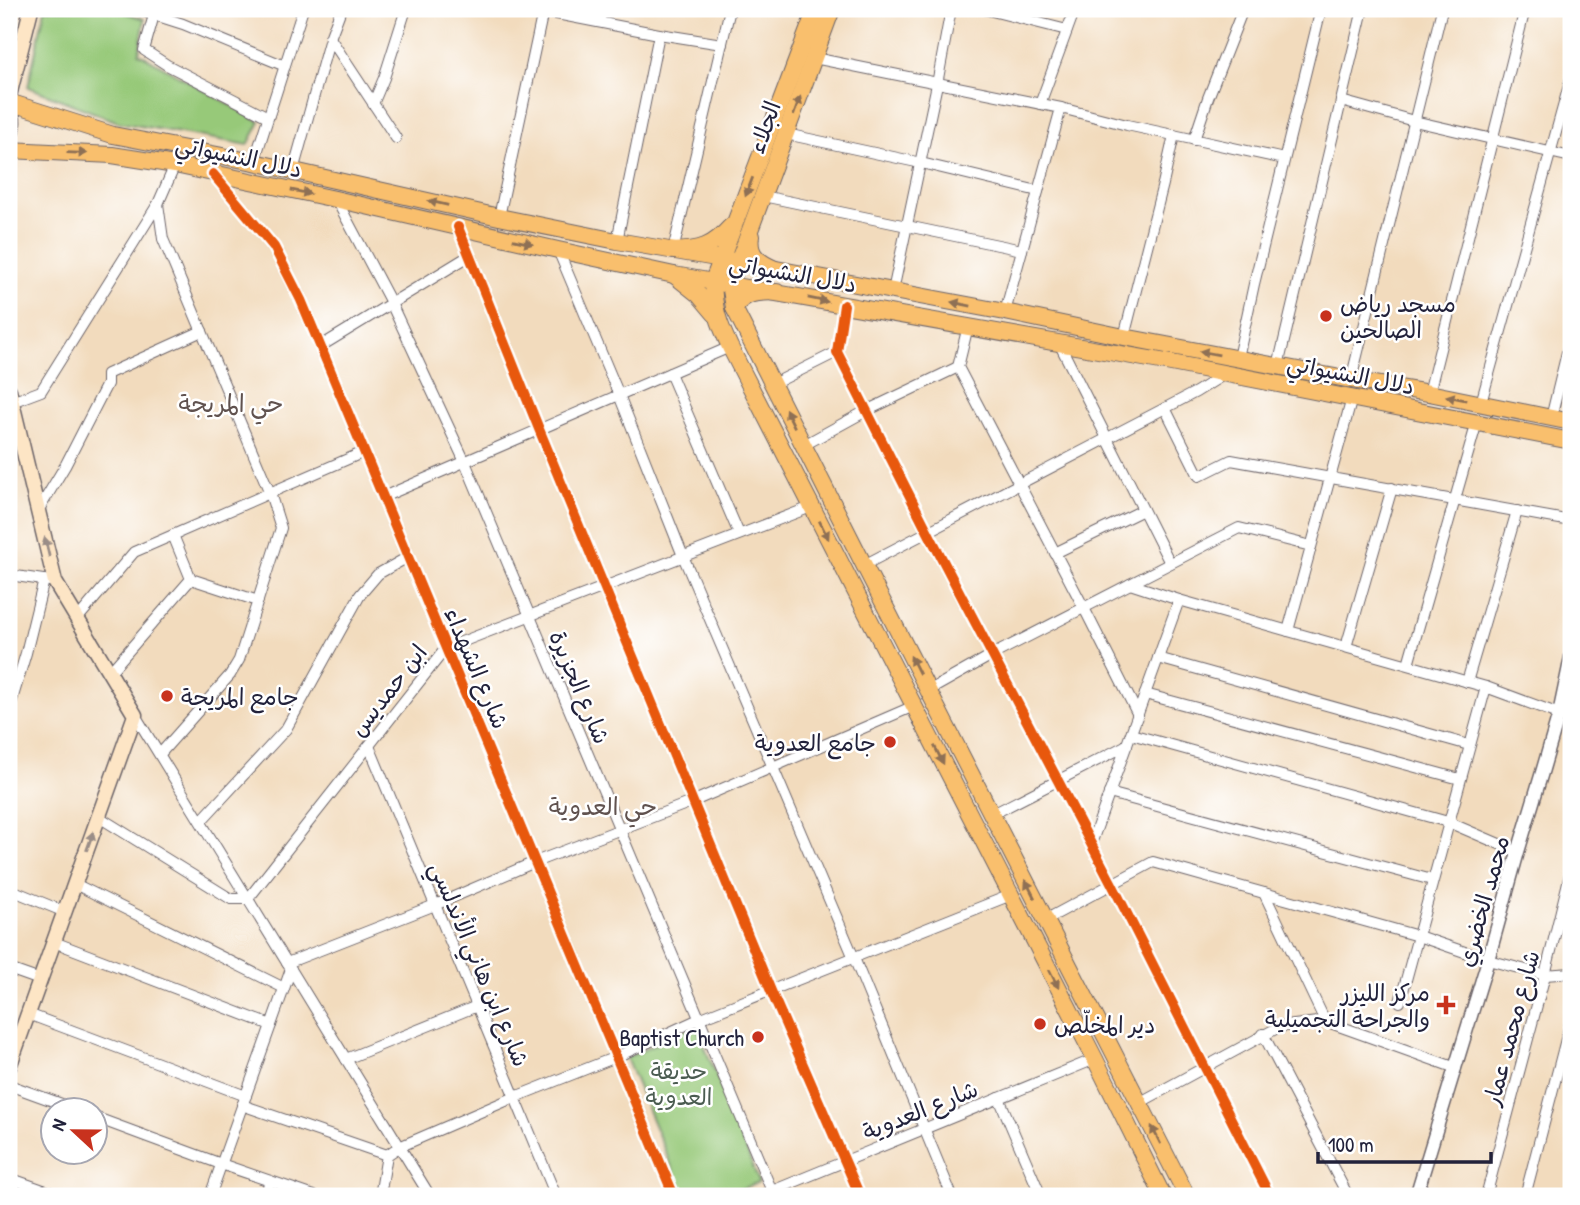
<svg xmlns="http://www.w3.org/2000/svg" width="1580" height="1205" font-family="'Patrick Hand','Playpen Sans Arabic',sans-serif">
<rect width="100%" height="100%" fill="#fff"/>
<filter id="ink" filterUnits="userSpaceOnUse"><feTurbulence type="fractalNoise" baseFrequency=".0143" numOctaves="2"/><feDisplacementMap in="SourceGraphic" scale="14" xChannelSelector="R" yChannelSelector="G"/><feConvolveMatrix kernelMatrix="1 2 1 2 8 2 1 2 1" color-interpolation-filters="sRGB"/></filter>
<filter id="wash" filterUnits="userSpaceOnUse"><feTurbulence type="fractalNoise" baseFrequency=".00686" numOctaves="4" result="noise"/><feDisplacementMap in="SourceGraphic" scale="28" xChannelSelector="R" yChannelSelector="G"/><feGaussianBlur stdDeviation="1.57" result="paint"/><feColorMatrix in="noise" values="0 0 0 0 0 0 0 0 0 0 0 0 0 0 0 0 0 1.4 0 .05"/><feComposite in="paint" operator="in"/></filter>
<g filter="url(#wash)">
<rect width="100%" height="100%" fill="#f2dbbd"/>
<g fill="#97c979" stroke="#5c765a" stroke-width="2">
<path d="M45,9H115L145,19L139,53L260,122L248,145L118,122L28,87Z"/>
<path d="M696,1025L759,1182L724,1196H684L626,1058Z"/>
</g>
</g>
<g filter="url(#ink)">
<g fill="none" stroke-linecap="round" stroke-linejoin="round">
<defs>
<g id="minor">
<path d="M136,9L183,24L285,66"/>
<path d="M531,9L659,34L722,44"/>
<path d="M984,9L1067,30"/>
<path d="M154,15L144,50L167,65L268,117"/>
<path d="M599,22L602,9"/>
<path d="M330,38L341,9"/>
<path d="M814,58L1061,108L1127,125L1284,159"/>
<path d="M1341,101L1414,121L1571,157"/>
<path d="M373,104L384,78L406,9"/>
<path d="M1040,104L1075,9"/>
<path d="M786,134L921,163L1038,191"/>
<path d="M1194,140L1208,98L1243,9"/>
<path d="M254,162L303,9"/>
<path d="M293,171L330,38L396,138"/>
<path d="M213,174L274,247L301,300L674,1196"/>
<path d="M763,196L1022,250"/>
<path d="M336,199L389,299L465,462L774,1196"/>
<path d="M158,204L163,239L270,493L281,528L239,660L230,675L160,754"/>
<path d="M499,217L543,11"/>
<path d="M458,227L539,429L771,991L860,1196"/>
<path d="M617,241L659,34"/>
<path d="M558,250L619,395L683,556L854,958L952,1196"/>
<path d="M673,251L730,9"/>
<path d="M893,291L937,84L951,9"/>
<path d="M844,305L837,352L928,532L1112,884L1270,1196"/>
<path d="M1005,312L1061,108"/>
<path d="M968,326L958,367L1084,608L1138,715"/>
<path d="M1124,337L1163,184L1174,135"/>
<path d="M1059,343L1170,563"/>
<path d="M321,346L469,256"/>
<path d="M1238,358L1254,284L1321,9"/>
<path d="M1278,366L1363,9"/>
<path d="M670,373L739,534"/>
<path d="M1351,380L1442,9"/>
<path d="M773,384L837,352"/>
<path d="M1429,393L1525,9"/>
<path d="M9,403L41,391L158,204L175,165"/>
<path d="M1481,403L1571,78"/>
<path d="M1165,408L1199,476L1231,460L1571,521"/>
<path d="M1551,418L1571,336"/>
<path d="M804,445L866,411L958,367"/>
<path d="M383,497L730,347"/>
<path d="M38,511L65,466L107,384V374L202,331"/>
<path d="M1055,553L1143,510"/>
<path d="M864,565L1196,392L1225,374"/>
<path d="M9,575L50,581"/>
<path d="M191,579L258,601"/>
<path d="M1130,584L1179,600L1486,687L1559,714H1571"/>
<path d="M78,618L134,552L364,452"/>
<path d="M1288,631L1352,398"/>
<path d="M1346,647L1392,488"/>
<path d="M1158,658L1469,745"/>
<path d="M1408,664L1477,422"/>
<path d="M110,672L191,579L173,535"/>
<path d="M1467,682L1517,511"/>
<path d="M928,691L992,655L1239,528L1311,546"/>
<path d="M1145,694L1460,779"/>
<path d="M9,710L26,653L44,580"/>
<path d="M135,715L430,1196"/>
<path d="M1131,734L1448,822L1518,852"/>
<path d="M369,746L556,1196"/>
<path d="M1109,793L1432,880"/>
<path d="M991,815L1127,745"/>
<path d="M99,817L231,899H248L446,648L811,507"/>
<path d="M201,821L286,729L360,595L378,574L408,557"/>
<path d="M1091,844L1179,600"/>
<path d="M75,884L284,988"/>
<path d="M9,889L65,912"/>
<path d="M1264,893L1325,1021"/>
<path d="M1045,920L1153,862L1418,936L1488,960L1545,975L1571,973"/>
<path d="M54,942L271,1025"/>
<path d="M287,963L435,905L535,862L694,801L914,706"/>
<path d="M9,969L40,980"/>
<path d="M1400,1002L1486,687"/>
<path d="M28,1014L246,1096"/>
<path d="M1263,1034L1348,1196"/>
<path d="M346,1059L477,1006"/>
<path d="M9,1085L78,1110"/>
<path d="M999,1098L1041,1196"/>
<path d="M1139,1103L1279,1027L1325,1021L1456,1068"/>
<path d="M242,1105L387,1155"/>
<path d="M94,1117L221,1164L314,1196"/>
<path d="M9,1178L60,1196"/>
<path d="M210,1196L291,969"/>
<path d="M267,1196L269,1181"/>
<path d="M380,1196L387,1155L399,1147L515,1097L616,1057L699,1019L1011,895"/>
<path d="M760,1196L1095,1059"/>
<path d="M1486,1196L1545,975L1571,870"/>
<path d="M1525,1196L1571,1020"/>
</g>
<path id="tertiary" d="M1416,1196L1488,960L1518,852L1543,769L1559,714L1571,657"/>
<g id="secondary">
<path d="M9,96L31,9"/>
<path d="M9,105C14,116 14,127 9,138"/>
<path d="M9,390L55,582L135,715L9,1067"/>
</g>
<g id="primary">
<path d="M9,102L113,135L254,162L499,217L617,241L739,262L1005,312L1124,337L1351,380L1429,393L1571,422"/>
<path d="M9,150L112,155L175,165L335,199L558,250L674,275L1166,362L1571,441"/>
</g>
<g id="trunk">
<path d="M816,9L713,281C714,310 718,321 730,347L1095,1059L1163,1196"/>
<path d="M832,9L730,284L734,308L864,565L1187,1196"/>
<path d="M751,236C748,255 759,262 775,269"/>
<path d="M673,251C701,250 712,247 731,226"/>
<path d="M674,275L699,295L715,314"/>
<path d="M734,308C746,291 758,293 777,292"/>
</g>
</defs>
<use href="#minor" stroke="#6b6368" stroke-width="12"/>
<use href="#tertiary" stroke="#6b6368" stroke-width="15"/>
<use href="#secondary" stroke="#6b6368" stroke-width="17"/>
<use href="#primary" stroke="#6b6368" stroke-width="18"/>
<use href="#trunk" stroke="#6b6368" stroke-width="18"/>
<use href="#minor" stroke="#fff" stroke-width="10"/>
<use href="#tertiary" stroke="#fff" stroke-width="12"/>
<use href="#secondary" stroke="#fde5c5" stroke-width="14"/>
<use href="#primary" stroke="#f9bf6d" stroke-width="16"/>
<use href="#trunk" stroke="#f9bf6d" stroke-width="16"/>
<defs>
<g id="cycleway">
<path d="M213,174L274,247L301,300L674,1196"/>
<path d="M458,227L539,429L771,991L860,1196"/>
<path d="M844,305L837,352L928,532L1112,884L1270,1196"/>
</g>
</defs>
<use href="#cycleway" stroke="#fff" stroke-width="15"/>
<use href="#cycleway" stroke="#e8590c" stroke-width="10"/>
</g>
<defs><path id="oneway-solid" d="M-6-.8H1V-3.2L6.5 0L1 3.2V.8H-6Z" transform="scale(1.75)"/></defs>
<g fill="#8e7054">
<use href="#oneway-solid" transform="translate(797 106) rotate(-70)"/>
<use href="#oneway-solid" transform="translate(77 153) rotate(2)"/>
<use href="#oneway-solid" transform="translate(749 187) rotate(111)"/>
<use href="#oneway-solid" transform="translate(301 192) rotate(11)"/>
<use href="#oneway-solid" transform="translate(438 203) rotate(-167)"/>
<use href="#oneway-solid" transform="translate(523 242) rotate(13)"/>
<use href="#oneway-solid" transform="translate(818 300) rotate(11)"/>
<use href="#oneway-solid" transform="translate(961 304) rotate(-169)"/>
<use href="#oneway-solid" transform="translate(1209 353) rotate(-170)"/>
<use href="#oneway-solid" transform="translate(1456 398) rotate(-169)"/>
<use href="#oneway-solid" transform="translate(790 418) rotate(-116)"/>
<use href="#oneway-solid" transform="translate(824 530) rotate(63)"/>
<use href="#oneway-solid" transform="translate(915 665) rotate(-117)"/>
<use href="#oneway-solid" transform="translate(939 755) rotate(63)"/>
<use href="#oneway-solid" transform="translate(1030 889) rotate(-117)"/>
<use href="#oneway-solid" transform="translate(1054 979) rotate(63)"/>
<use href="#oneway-solid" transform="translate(1156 1135) rotate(-117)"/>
</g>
<g fill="#9a8d87">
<use href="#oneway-solid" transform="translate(47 547) rotate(-103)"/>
<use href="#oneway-solid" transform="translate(90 841) rotate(-70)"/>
</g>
</g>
<g fill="#c8321e" stroke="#fff" stroke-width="2.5">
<circle cx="1326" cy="316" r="7"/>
<circle cx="167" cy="696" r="7"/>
<circle cx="890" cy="742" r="7"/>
<path d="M1442.5 994.5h7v7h7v7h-7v7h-7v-7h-7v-7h7z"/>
<circle cx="1040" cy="1024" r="7"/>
<circle cx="758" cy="1037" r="7"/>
</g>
<g text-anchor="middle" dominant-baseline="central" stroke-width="5" stroke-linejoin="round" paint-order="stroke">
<g font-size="23" fill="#22223b" stroke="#fff">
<text transform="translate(764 127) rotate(-70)">الجلاء</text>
<text transform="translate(239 156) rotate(12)">دلال النشيواتي</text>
<text transform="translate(793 273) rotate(10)">دلال النشيواتي</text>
<text transform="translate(1351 374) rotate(11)">دلال النشيواتي</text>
<text transform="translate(477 668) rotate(67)">شارع الشهداء</text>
<text transform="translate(580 687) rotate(67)">شارع الجزيرة</text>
<text transform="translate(388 690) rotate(-52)">ابن حمديس</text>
<text transform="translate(1483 901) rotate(-74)">محمد الخضري</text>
<text transform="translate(480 964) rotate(67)">شارع ابن هاني الأندلسي</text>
<text transform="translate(1511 1028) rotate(-75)">شارع محمد عمار</text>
<text transform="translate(920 1110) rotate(-22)">شارع العدوية</text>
</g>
<g font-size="23" fill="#22223b" stroke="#fff" text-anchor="start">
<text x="1340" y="303">مسجد رياض<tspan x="1340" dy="26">الصالحين</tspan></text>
<text x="181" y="696">جامع المريجة</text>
<text x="876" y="742" text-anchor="end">جامع العدوية</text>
<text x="1430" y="992" text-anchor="end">مركز الليزر<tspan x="1430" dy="26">والجراحة التجميلية</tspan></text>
<text x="1054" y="1024">دير المخلّص</text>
<text x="744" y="1037" text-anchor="end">Baptist Church</text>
</g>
<g font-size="23" fill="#4b5c51" stroke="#fff">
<text x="679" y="1070">حديقة<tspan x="679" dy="26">العدوية</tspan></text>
</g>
<g font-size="24" fill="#60524f" stroke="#fff">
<text x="231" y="403">حي المريجة</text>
<text x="603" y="806">حي العدوية</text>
</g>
</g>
<rect width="1580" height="1205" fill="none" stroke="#fff" stroke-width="35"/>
<g transform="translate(74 1131) rotate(292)"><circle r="33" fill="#ffffff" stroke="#a7a7b1" stroke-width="2"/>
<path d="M0-5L12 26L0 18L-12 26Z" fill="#c8321e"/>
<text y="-10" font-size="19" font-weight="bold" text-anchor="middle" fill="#22223b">N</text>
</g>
<path d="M1318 1152v10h173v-10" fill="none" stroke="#22223b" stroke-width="3.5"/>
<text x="1328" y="1152" font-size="21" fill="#22223b" stroke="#ffffff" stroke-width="5" paint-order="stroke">100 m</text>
</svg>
